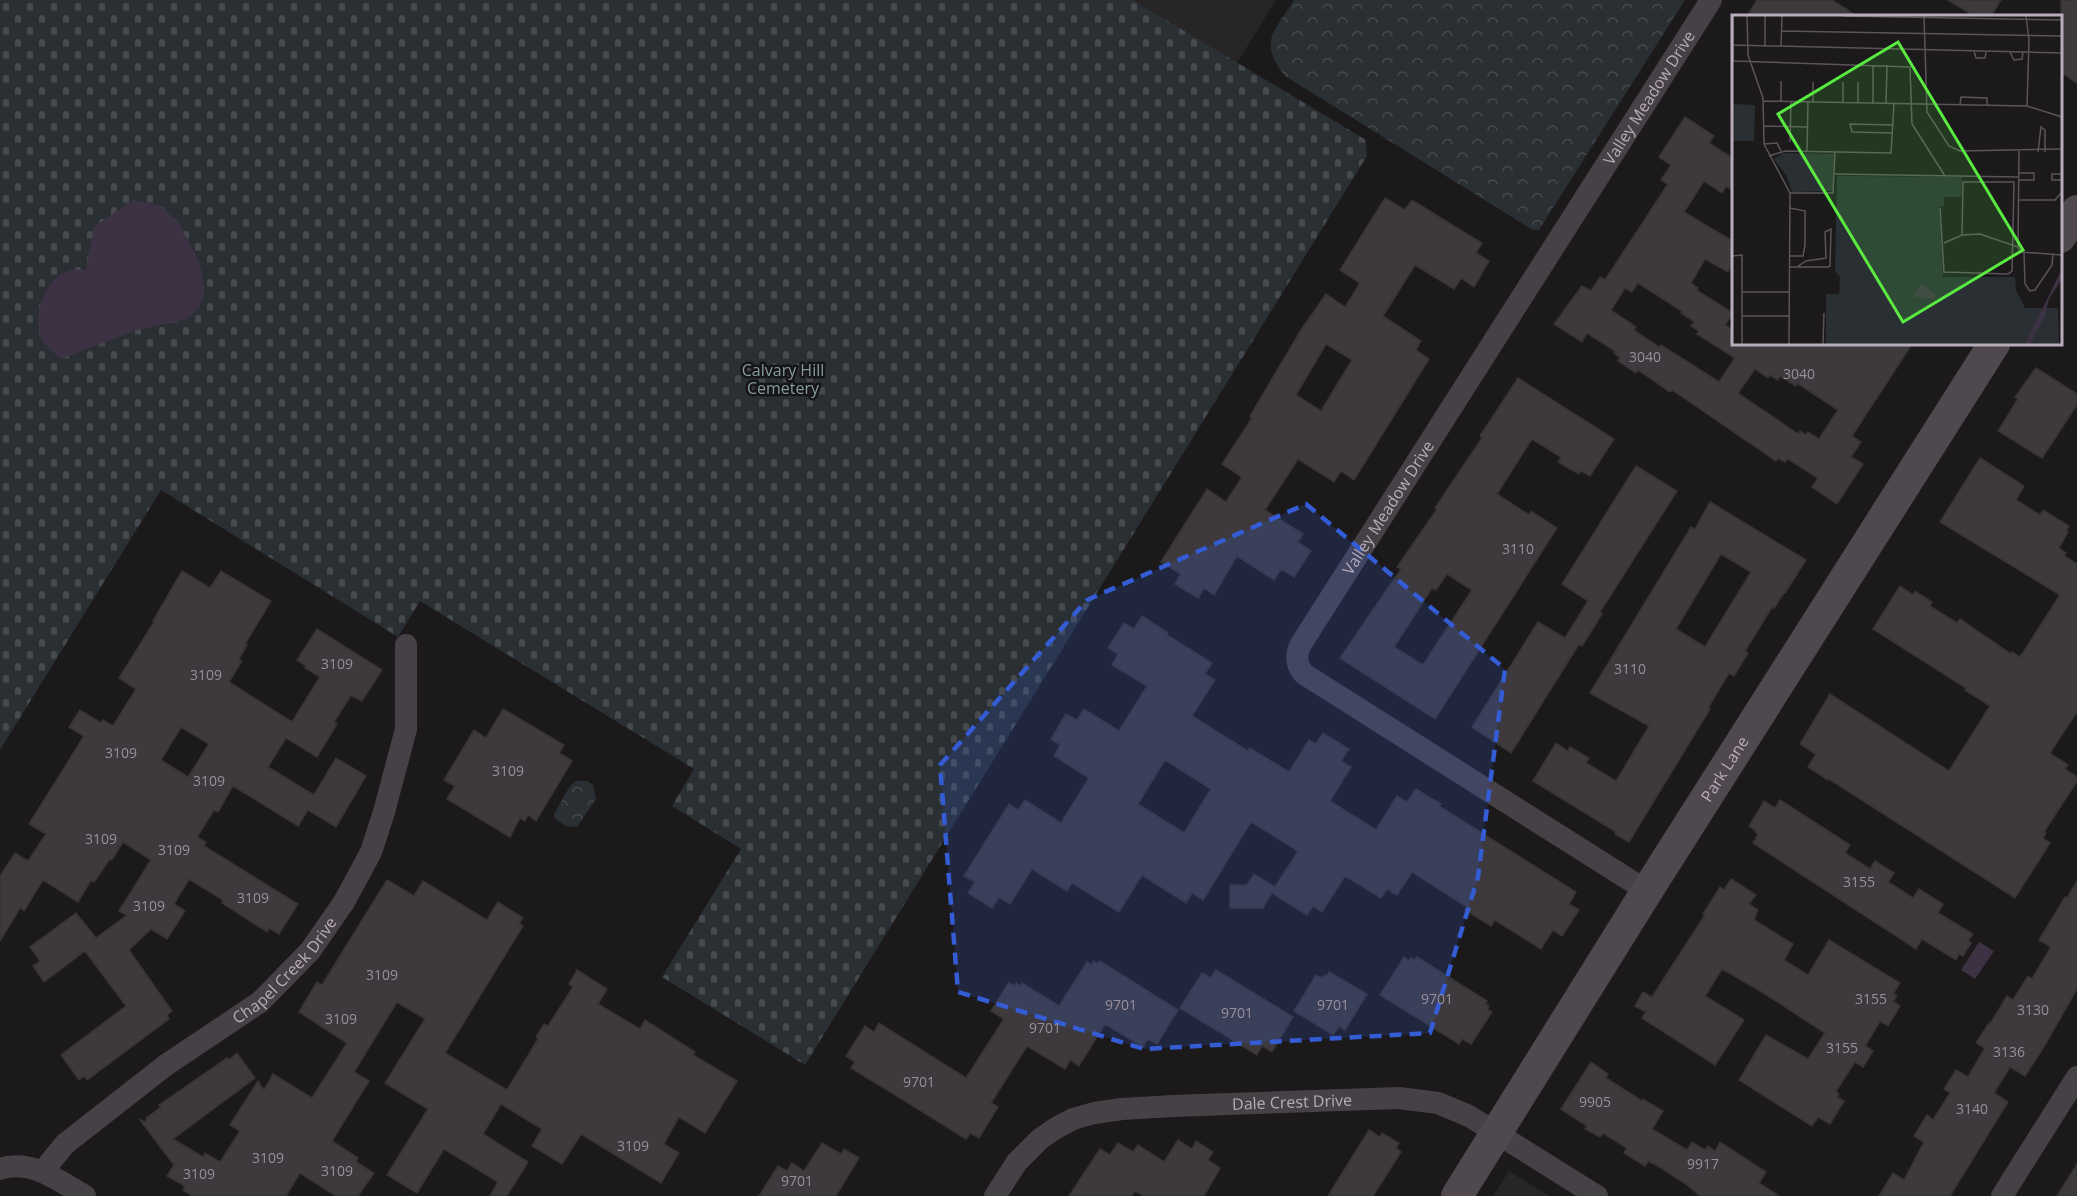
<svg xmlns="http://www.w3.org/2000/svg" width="2077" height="1196" font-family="'Open Sans',sans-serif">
<defs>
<pattern id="cemetery-stones" width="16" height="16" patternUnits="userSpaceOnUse" patternTransform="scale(1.5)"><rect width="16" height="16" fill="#292f33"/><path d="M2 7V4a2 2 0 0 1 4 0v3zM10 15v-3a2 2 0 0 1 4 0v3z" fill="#464a4e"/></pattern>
<pattern id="park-crowns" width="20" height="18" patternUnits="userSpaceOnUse" patternTransform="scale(1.5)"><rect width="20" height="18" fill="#292f33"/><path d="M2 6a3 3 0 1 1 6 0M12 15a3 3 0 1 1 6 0" fill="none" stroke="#464a4e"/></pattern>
</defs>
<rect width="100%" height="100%" fill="#1b191a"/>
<g fill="#282527">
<path d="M1133,0H1276L1237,63Z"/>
<path d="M1509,1171L1549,1196H1493Z"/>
</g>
<path fill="url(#cemetery-stones)" d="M0,0H1133L1366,140L1367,156L805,1065L662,977L741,849L672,806L694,769L420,601L398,637L161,490L0,750Z"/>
<g fill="url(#park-crowns)">
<path d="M1294,0H1685L1539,230H1533L1285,76C1258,42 1274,32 1294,0Z"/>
<path d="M576,781H587L593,785L596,799L577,827L566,826L555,819L554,814L570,786Z"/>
</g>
<g fill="#3d3243">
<path d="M133,200L161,206L178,222L199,261L205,292L199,308L187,319L134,331L61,359C56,354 48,349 44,343C30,321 43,279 68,271C73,269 81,270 86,270L94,227Z"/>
<path d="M1979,942L1994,951L1975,979L1961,970Z"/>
</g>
<g fill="#3d393c" stroke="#363336" stroke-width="1.5" fill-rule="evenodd">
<path d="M1757,0H1832L1857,16H1747Z"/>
<path d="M1948,0H2001L1991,16H1974Z"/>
<path d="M2061,0H2077V83L2061,72Z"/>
<path d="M1685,117L1714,136L1709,143L1734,159V191L1726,186L1722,193L1704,181L1684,212L1734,242V262L1728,272L1705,259L1691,283L1698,288L1696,290L1733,313L1725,325L1734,331V344H1912L1852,436L1861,442L1851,457L1863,464L1837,504L1812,487L1818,478L1788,459L1785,462L1778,458L1776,461L1681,396L1672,390L1670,392L1638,370L1636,373L1618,361L1620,358L1614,353L1615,351L1587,333L1582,342L1554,324L1582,286L1591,291L1600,277L1605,280L1668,184L1661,180L1671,165L1659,157ZM1638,283L1682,311L1681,313L1695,322L1691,326L1699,331L1697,334L1735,358L1719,382L1661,345L1659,347L1634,330L1636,327L1611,310L1625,288L1632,292ZM1755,369L1768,378L1770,375L1778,380L1780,376L1796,386L1797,383L1838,410L1819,439L1808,432L1806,435L1800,431L1798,434L1738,393Z"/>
<path d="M1385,198L1405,210L1412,200L1457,228L1482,243L1476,253L1489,261L1474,287L1461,278L1454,289L1415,265L1383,316L1421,341L1416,350L1429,359L1354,480L1341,471L1334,482L1298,459L1265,510L1303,534L1298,542L1311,551L1294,577L1281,569L1274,580L1237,556L1214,595L1204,588L1198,598L1175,584L1181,574L1161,562L1207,489L1226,502L1242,477L1222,464L1252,418L1250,416L1301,330L1326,294L1345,307L1360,283L1340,270ZM1326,344L1352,360L1321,411L1296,395Z"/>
<path d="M2036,368L2077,394V405L2042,458L1998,431L2018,399L2015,397Z"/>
<path d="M1518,378L1614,439L1590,476L1581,471L1579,474L1558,462L1561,457L1532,439L1497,494L1529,515L1531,511L1557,528L1435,719L1340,658L1401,569L1397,567L1437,509L1435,508L1482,438L1480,436ZM1447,574L1472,590L1423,665L1394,647L1432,588L1436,590Z"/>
<path d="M1980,458L2024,486L2016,500L2040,515L2043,510L2069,526L2066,531L2068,532L2059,548L2066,553L2064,556L2077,564V712L2050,753L2068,765L2065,769L2077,777V781L2044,832L2046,833L2043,838L2050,843L2015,898L1829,779L1828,780L1808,767L1816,754L1800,744L1830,694L1949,771L1990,706L1965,690L1966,688L1873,629L1900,586L1913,595L1915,591L1932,602L1930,606L1957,623L1960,619L2011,654L2012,652L2020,657L2060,595L1940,522Z"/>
<path d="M1636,466L1677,491L1600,612L1602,614L1582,646L1579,644L1511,753L1472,727L1538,622L1565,638L1588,601L1562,584Z"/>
<path d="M1710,502L1806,560L1785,593H1784L1774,608L1772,607L1745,651L1748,653L1734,676L1729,673L1708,708L1710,709L1629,842L1615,834L1616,832L1533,781L1556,743L1568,751L1570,747L1589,758L1586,763L1616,781L1649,726L1590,693L1691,527L1695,529ZM1721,554L1751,572L1705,647L1676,629Z"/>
<path d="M182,571L210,588L221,571L271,601L245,644L247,645L239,659L242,661L229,682L292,722L320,677L305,668L306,666L297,660L317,629L382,670L362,701L351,695L334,722L337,724L317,757L286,738L268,767L314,795L336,758L366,776L336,827L308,810L298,826L233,786L218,812L214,810L197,837L206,842L204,846L298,904L279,934L269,928L267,932L222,903L223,900L189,879L174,904L185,911L167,939L151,929L129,950L172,1011L167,1015L169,1019L87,1080L84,1076L79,1080L61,1055L126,1006L85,951L44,982L33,966L40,961L30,947L76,913L96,938L127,915L119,911L151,860L123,842L112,860L110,859L94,882L91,880L78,902L43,880L24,911L20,908L0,941V876L15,853L28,861L46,834L29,824L84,736L69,727L80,710L101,723L103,720L113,726L136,689L119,678L154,622L153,621ZM181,727L209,744L188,777L161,760Z"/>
<path d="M1142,616L1168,633L1167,635L1212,663L1205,674L1215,680L1192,716L1248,751L1250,748L1289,772L1309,740L1316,744L1323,733L1349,749L1341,761L1351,767L1330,801L1376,830L1397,796L1407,802L1416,789L1441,804L1439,806L1576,892L1569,904L1579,910L1562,936L1553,930L1541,949L1495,920L1491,926L1465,910L1467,907L1412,872L1397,895L1387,889L1381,898L1345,876L1322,912L1313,906L1307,915L1272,893L1263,908H1230V885H1247L1254,874L1275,887L1298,851L1251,822L1203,900L1192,893L1186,903L1142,875L1119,912L1072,883L1067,891L1032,869L1010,904L999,897L992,908L968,893L975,882L964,876L1009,804L1018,810L1025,800L1061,823L1089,778L1054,756L1060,745L1051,739L1066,714L1077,720L1084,709L1119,731L1147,686L1112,665L1118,654L1108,648L1124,623L1134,629ZM1165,760L1211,789L1184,833L1138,804Z"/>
<path d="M503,709L564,745L559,753L572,761L536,821L528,815L525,821L520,818L510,837L447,799L455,786L444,780L474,730L486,738Z"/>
<path d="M1780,800L1850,845L1845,853L1870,869L1875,861L1894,873L1888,882L1913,898L1919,889L1943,904L1938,913L1973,934L1968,941L1971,943L1963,956L1959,954L1956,960L1922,939L1916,949L1753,843L1758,834L1755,832L1756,831L1749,826L1764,801L1775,808Z"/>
<path d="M1731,879L1756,895L1749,904L1758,910L1754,920L1793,944L1784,960L1808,975L1829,940L1900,983L1893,994L1897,996L1893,1001L1900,1006L1888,1026L1880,1021L1865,1046L1873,1051L1863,1067L1855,1062L1836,1091L1839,1094L1837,1097L1844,1101L1830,1124L1818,1117L1812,1126L1739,1080L1766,1035L1808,1059L1825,1033L1762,992L1722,969L1705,996L1744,1020L1715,1065L1642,1018L1646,1012L1635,1006L1643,992L1652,997L1705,915L1703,914L1720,887L1724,890Z"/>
<path d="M387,880L414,896L423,881L487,920L498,902L523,918L519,923L523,926L445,1053L507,1090L538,1039L536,1037L544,1024L548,1026L573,987L569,984L577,970L607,989L598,1004L640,1029L645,1020L695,1052L693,1055L737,1081L705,1133L679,1117L664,1144L679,1153L661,1183L581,1134L562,1164L532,1146L542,1129L501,1104L483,1134L528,1162L507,1196H490L498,1182L444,1149L417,1193L387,1175L428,1109L385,1083L425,1019L397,1002L354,1072L369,1081L332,1141L358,1158L356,1162L374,1173L358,1196H336L300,1173L286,1196H192L183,1190L185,1186L167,1176L174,1165L140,1120L145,1122L147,1120L146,1118L161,1107L159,1105L227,1058L229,1060L237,1053L255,1078L173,1139L203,1157L205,1153L220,1162L240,1131L230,1125L258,1081L264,1090L273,1074L312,1098L347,1043L299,1012L317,982L322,985Z"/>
<path d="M2077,881V989L2045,1045L2025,1076L2010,1067L1994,1093L2008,1102L1950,1196H1879L1893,1173L1904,1180L1924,1142L1914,1136L1927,1115L1933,1120L1950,1093L1944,1089L1956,1070L1968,1077L1985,1048L1976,1043L1989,1023L1990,1024L2007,996L2013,1000L2028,976L2032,979L2051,947L2039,940L2065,897L2067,898Z"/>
<path d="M1404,957L1409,961L1411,958L1415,960L1417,957L1487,1001L1485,1004L1489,1006L1487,1009L1492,1012L1471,1044L1462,1039L1459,1044L1380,995Z"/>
<path d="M1094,961L1098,964L1100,961L1178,1010L1157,1044L1148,1039L1143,1047L1105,1024L1079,1066L1070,1060L1065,1069L1027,1046L991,1103L998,1107L979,1138L970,1133L966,1139L897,1096L851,1068L855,1062L846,1056L865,1026L874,1032L879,1023L966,1078L1004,1019L991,1011L1009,982L1014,986L1016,983L1020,986L1022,983L1059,1006L1087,962L1092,965Z"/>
<path d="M1216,970L1293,1017L1272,1052L1262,1046L1257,1055L1180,1008L1202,973L1211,978Z"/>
<path d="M1329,972L1367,994L1345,1030L1339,1026L1333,1035L1294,1011L1316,975L1322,978L1324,975L1327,976Z"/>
<path d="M1591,1062L1608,1074L1606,1078L1642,1101L1643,1099L1663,1111L1652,1129L1687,1150L1692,1142L1705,1150L1708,1146L1715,1151L1720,1142L1766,1172L1759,1183L1779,1196H1700L1686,1184L1658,1166L1648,1161L1645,1166L1624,1153L1627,1148L1603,1133L1600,1137L1585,1129L1587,1126L1561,1109Z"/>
<path d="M1369,1130L1380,1137L1382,1133L1399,1143L1396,1148L1401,1152L1373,1196H1328Z"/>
<path d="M1178,1140L1192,1149L1196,1141L1213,1152L1208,1160L1220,1168L1204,1196H1144L1135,1191L1132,1196H1069L1100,1149L1110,1155L1118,1143L1133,1152L1138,1145L1164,1162Z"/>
<path d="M822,1143L841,1154L844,1149L859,1158L836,1196H759L778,1166L787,1171L792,1163L804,1171Z"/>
<path d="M2077,1164V1196H2057Z"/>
</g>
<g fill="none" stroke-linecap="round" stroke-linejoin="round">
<g stroke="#464146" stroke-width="22">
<path id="s1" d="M1647,891L1304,674C1296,665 1295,656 1301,644L1711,0"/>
<path d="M0,1169C31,1158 59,1181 85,1196"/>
<path id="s2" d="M43,1171L65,1144L166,1065L260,1002L310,951L344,902L371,852L384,812L406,729V645"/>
<path id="s3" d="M995,1196L1017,1162L1040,1139L1056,1128L1073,1119L1094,1113L1122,1109L1173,1106L1399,1098L1438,1103L1469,1116L1597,1196"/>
<path d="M2002,1196L2077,1077"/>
</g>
<g stroke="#4f484f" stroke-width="32">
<path d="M2060,237L2077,211"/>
<path id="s4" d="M1457,1196L1647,891L1994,344"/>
</g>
</g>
<path fill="#345cd4" fill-opacity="0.2" stroke="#345cd4" stroke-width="4.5" stroke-dasharray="12 8" stroke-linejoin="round" d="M1306,504L1505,669L1478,877L1430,1033L1144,1049L958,992L940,765L1087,600Z"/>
<g text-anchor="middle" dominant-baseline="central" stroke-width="5" stroke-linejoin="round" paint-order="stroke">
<g font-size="14" fill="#998f9a">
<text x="1645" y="356">3040</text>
<text x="1799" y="373">3040</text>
<text x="1518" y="548">3110</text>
<text x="337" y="663">3109</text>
<text x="1630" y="668">3110</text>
<text x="206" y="674">3109</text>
<text x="121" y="752">3109</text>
<text x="508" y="770">3109</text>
<text x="209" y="780">3109</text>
<text x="101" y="838">3109</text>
<text x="174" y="849">3109</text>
<text x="1859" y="881">3155</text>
<text x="253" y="897">3109</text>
<text x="149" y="905">3109</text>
<text x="382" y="974">3109</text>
<text x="1437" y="998">9701</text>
<text x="1871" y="998">3155</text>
<text x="1121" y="1004">9701</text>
<text x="1333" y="1004">9701</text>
<text x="2033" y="1009">3130</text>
<text x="1237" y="1012">9701</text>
<text x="341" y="1018">3109</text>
<text x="1045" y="1027">9701</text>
<text x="1842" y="1047">3155</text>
<text x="2009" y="1051">3136</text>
<text x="919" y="1081">9701</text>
<text x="1595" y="1101">9905</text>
<text x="1972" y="1108">3140</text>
<text x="633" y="1145">3109</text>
<text x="268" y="1157">3109</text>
<text x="1703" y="1163">9917</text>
<text x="337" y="1170">3109</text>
<text x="199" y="1173">3109</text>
<text x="797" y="1180">9701</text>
</g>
<g font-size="16" fill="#b8acba" stroke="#161415">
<text stroke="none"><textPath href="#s1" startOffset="1086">Valley Meadow Drive</textPath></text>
<text stroke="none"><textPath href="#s1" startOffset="600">Valley Meadow Drive</textPath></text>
<text stroke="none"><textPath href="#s4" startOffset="504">Park Lane</textPath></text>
<text stroke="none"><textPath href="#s2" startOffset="316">Chapel Creek Drive</textPath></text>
<text stroke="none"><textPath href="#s3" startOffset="332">Dale Crest Drive</textPath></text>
</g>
<g font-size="16" fill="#849ca4" stroke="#161415">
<text x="783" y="370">Calvary Hill<tspan x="783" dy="18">Cemetery</tspan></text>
</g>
</g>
<g transform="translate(1732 15)">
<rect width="330" height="330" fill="#1b191a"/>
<path d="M1,89L23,90L22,126H1Z" fill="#292f33"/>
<path d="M105,161L230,162L229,182H212V191L207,192L211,262H283L284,275L293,293H326L327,329H94V279H107L108,262L103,256Z" fill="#292f33"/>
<path d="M51,138L102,139L101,176L60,177L54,160L42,144Z" fill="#292f33"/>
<path d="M330,254V264L317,284L313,301L298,329H293ZM190,269L204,279L201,284L183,282V276Z" fill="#3d3243"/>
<path fill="none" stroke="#5a545a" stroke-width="1.5" d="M1,1V46L178,52L180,109L213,161M15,1L16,40L31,83L32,129L58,178L57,329M111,1L330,5M192,1L195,97L217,131L228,136L330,134M294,1L297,25L295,91M50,16L330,21M1,30L330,38M33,32V1M49,32L50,1M242,36L244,43H253L254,37M278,37L282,45L290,44L291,37M31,86L295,91L330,102M49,86V66M81,87V67M111,87V67M126,88V67M141,88V50M154,88L155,50M228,90L229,82L255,83V90M31,111L75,112M161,118L120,117L118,109L161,110M58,127L59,86M32,129L45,128L49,136M75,136L76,87M306,137L309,112L313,115V137M37,141L53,136L159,138L162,89M103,159L286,162M330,159H320V165H330M286,165H302V158H286M58,178H101L103,137M286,185H323L330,177M208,193L212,257L276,259L280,256L282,167H231L230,220M212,228L230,220L248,219L286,232L289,237L330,240M286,232L287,136M292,238L293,269L298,276L303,275L320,250L321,239M0,241L10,240V329M57,241H71L73,230V196L58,193M57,252H96L98,251L99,214L93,217L94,243L74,246L65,252M10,277H57M10,301H57M91,329L92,298"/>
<path fill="#5aea41" fill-opacity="0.15" stroke="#5aea41" stroke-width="3" d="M166,27L291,235L171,307L46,99Z"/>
<rect width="330" height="330" fill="none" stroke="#b8acba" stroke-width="3"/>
</g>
</svg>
